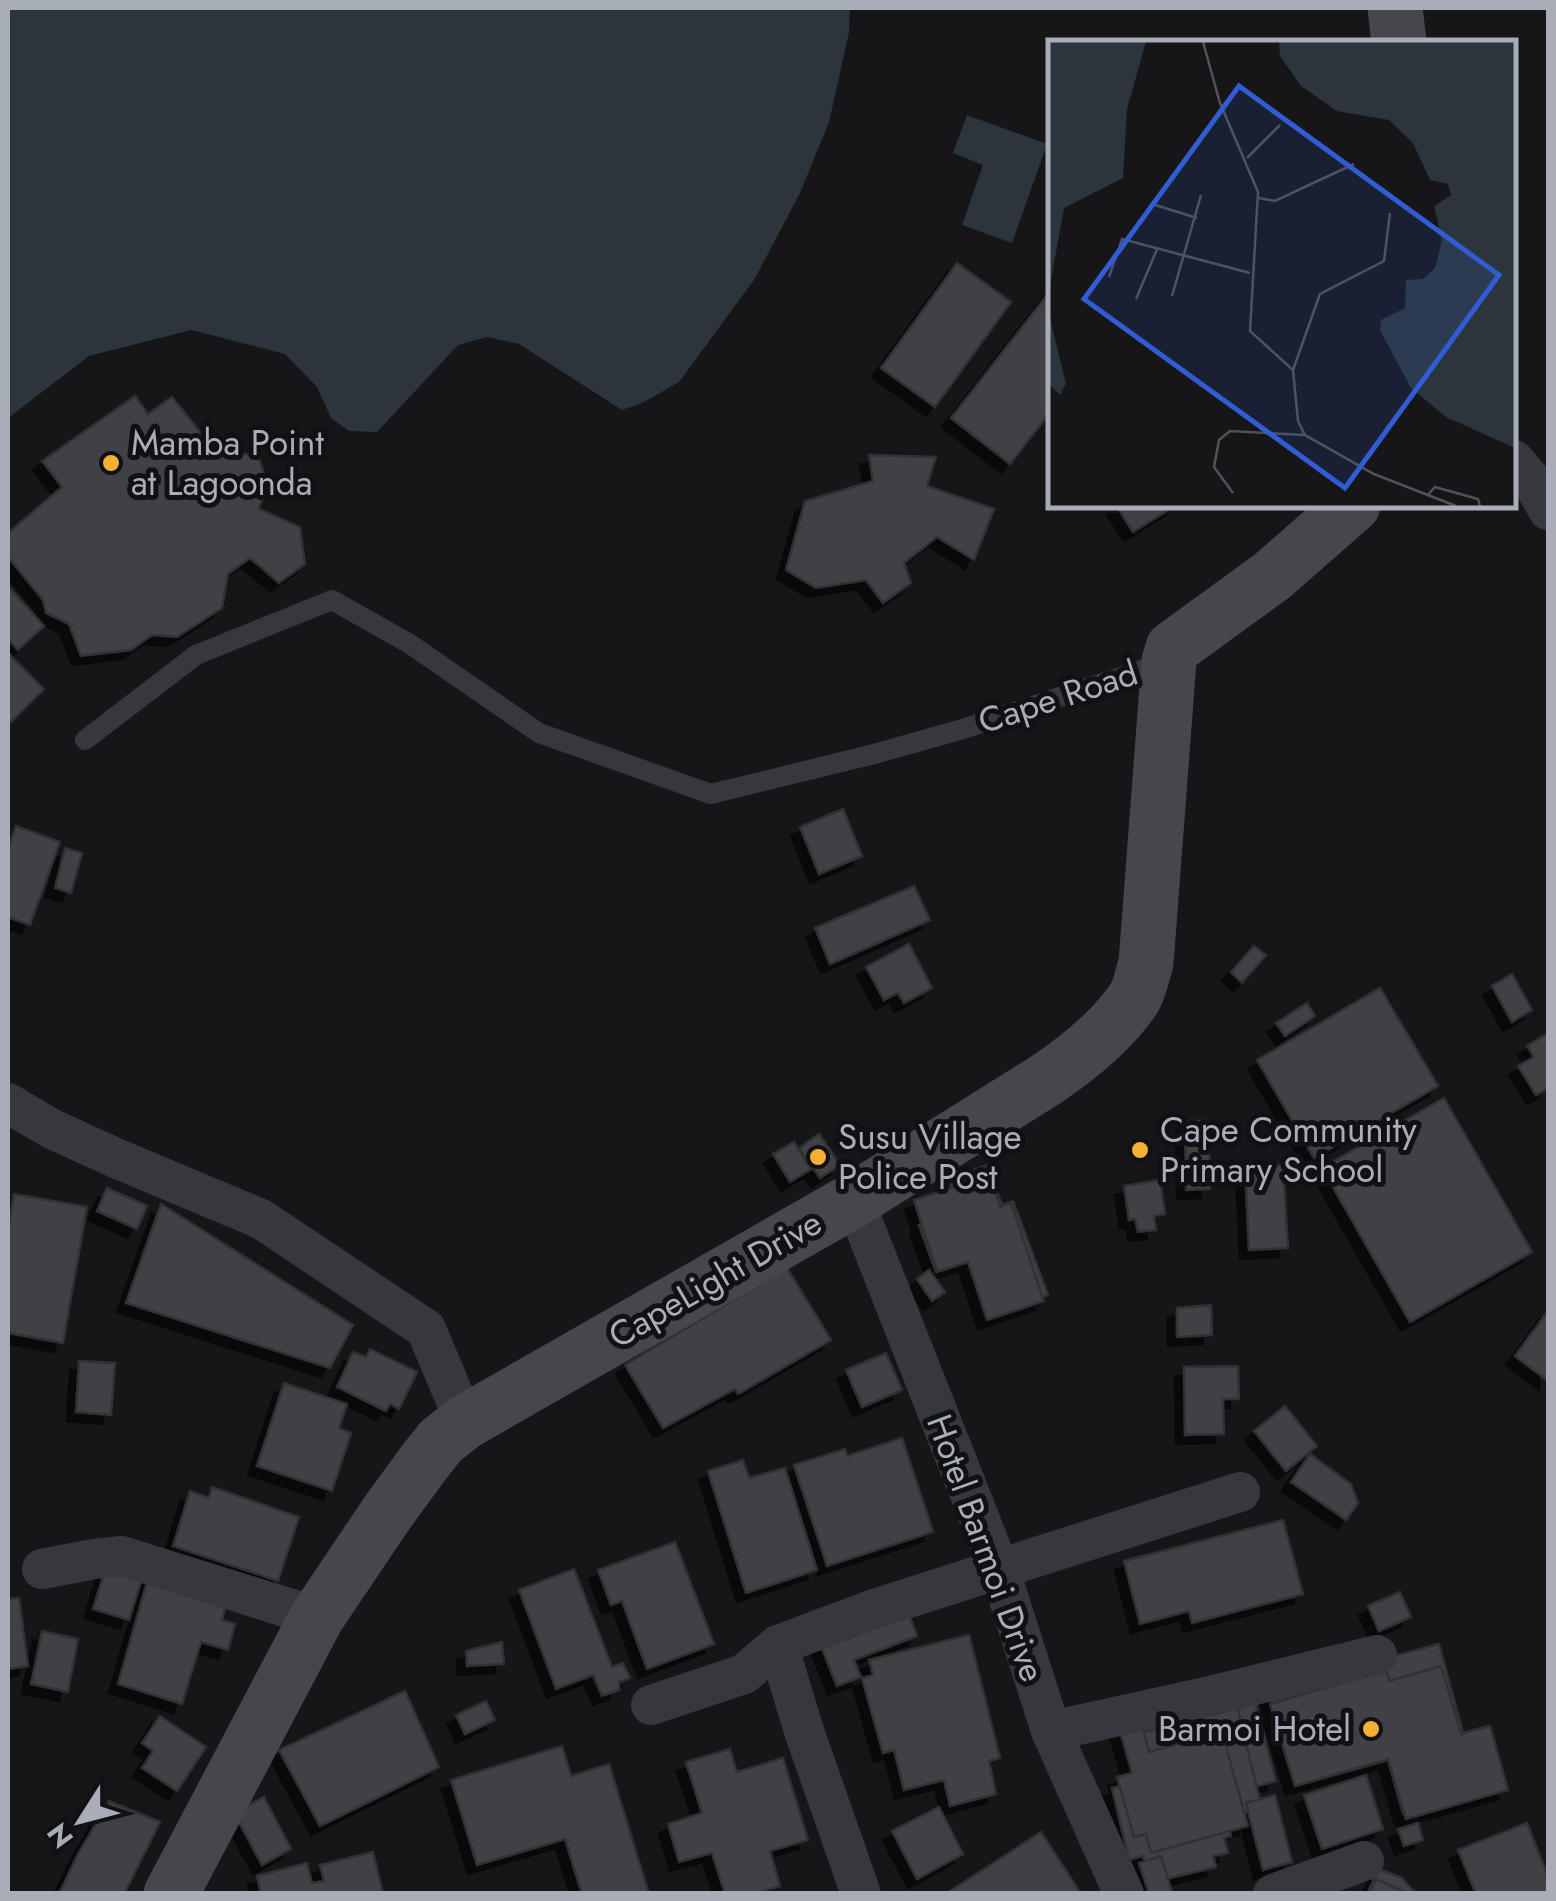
<svg xmlns="http://www.w3.org/2000/svg" width="1556" height="1901" font-family="Jost,sans-serif">
<defs>
<filter id="shadow"><feDropShadow dx="-9" dy="9" stdDeviation="0" flood-color="#0009"/></filter>
</defs>
<rect width="100%" height="100%" fill="#161618"/>
<g fill="#2c353c">
<path d="M8,8H850L849,32L829,122L800,193L754,280L679,382L644,402L622,410L519,344L487,337L458,345L377,432L349,431L331,418L317,387L285,354L191,330L89,356L8,418Z"/>
<path d="M967,115L1047,144L1012,243L962,225L983,165L953,153Z"/>
</g>
<g fill="#404145" stroke="#303034" stroke-width="2.5" filter="url(#shadow)">
<path d="M957,263L1011,302L935,407L881,368Z"/>
<path d="M1051,290V411L1010,464L951,418Z"/>
<path d="M135,396L148,414L172,397L216,452L258,455L267,483L259,509L300,527L305,564L279,583L250,558L228,574L222,608L177,637L152,635L131,650L81,656L69,624L46,613L43,600L8,557V533L62,487L42,461Z"/>
<path d="M869,455L936,457L927,486L994,509L974,560L937,537L904,563L911,583L883,603L866,580L816,588L786,570L805,501L873,481Z"/>
<path d="M1116,505H1176L1133,532Z"/>
<path d="M8,586L44,626L18,650L8,639Z"/>
<path d="M8,653L44,689L8,725Z"/>
<path d="M843,809L862,856L819,874L800,827Z"/>
<path d="M16,826L60,842L30,925L8,917V849Z"/>
<path d="M65,848L82,853L71,893L55,888Z"/>
<path d="M914,886L930,920L830,964L815,928Z"/>
<path d="M909,944L932,988L904,1003L898,993L884,1000L866,967Z"/>
<path d="M1254,946L1266,955L1242,983L1231,972Z"/>
<path d="M1512,974L1532,1010L1512,1022L1492,986Z"/>
<path d="M1380,988L1438,1086L1314,1158L1257,1060Z"/>
<path d="M1307,1003L1315,1016L1285,1036L1276,1023Z"/>
<path d="M1548,1033V1088L1536,1095L1518,1066L1534,1057L1527,1046Z"/>
<path d="M1444,1098L1532,1252L1410,1322L1322,1168Z"/>
<path d="M1185,1121H1208L1210,1189L1186,1190Z"/>
<path d="M819,1134L840,1165L820,1178L799,1148Z"/>
<path d="M794,1142L811,1169L790,1182L773,1154Z"/>
<path d="M987,1165L1002,1205L1013,1201L1048,1295L991,1316L970,1259L936,1272L919,1225L959,1211L948,1179Z"/>
<path d="M1283,1165L1288,1248L1249,1250L1245,1167Z"/>
<path d="M990,1175L1000,1207L1011,1203L1044,1301L987,1320L968,1262L937,1272L914,1200Z"/>
<path d="M1160,1180L1165,1214L1154,1216L1156,1230L1138,1232L1135,1219L1129,1220L1124,1186Z"/>
<path d="M107,1188L147,1206L137,1229L97,1211Z"/>
<path d="M14,1194L87,1207L63,1343L8,1333V1230Z"/>
<path d="M161,1204L353,1325L330,1368L126,1303Z"/>
<path d="M787,1268L831,1340L738,1394L735,1389L663,1428L625,1365Z"/>
<path d="M929,1270L945,1292L932,1301L917,1279Z"/>
<path d="M1211,1305L1212,1335L1177,1337V1308Z"/>
<path d="M1548,1311V1381L1515,1356Z"/>
<path d="M370,1349L417,1372L399,1409L390,1404L386,1411L337,1387L353,1352L366,1357Z"/>
<path d="M886,1353L902,1390L862,1407L846,1370Z"/>
<path d="M79,1361L115,1363L111,1415L76,1412Z"/>
<path d="M1238,1366L1239,1399H1223L1224,1434L1185,1435L1184,1367Z"/>
<path d="M284,1383L347,1404L339,1428L351,1433L332,1491L257,1466Z"/>
<path d="M1285,1406L1317,1446L1286,1471L1254,1431Z"/>
<path d="M902,1438L933,1532L827,1566L794,1465L845,1449L847,1456Z"/>
<path d="M1310,1454L1351,1484L1358,1503L1346,1520L1291,1482Z"/>
<path d="M743,1460L749,1478L785,1468L817,1570L746,1593L708,1471Z"/>
<path d="M212,1487L299,1517L278,1581L173,1546L190,1491L209,1498Z"/>
<path d="M1283,1520L1303,1594L1192,1623L1189,1611L1140,1624L1124,1561Z"/>
<path d="M675,1542L714,1644L647,1669L622,1601L611,1605L598,1570Z"/>
<path d="M107,1564L143,1575L129,1620L93,1609Z"/>
<path d="M574,1569L612,1667L623,1663L630,1678L619,1682V1690L602,1696L593,1675L556,1689L519,1590Z"/>
<path d="M149,1575L228,1599L222,1620L235,1624L228,1650L201,1642L182,1704L118,1684Z"/>
<path d="M1400,1592L1411,1617L1379,1631L1368,1606Z"/>
<path d="M19,1598L28,1666L8,1669V1599Z"/>
<path d="M908,1612L917,1636L854,1660L861,1677L837,1686L821,1646Z"/>
<path d="M42,1631L78,1639L68,1692L31,1684Z"/>
<path d="M969,1635L1000,1758L989,1761L996,1794L950,1806L944,1780L904,1790L894,1750L883,1753L862,1678L873,1675L869,1660Z"/>
<path d="M502,1642L504,1664L467,1666L466,1651Z"/>
<path d="M1439,1644L1463,1733L1488,1726L1504,1786L1403,1813L1388,1760L1295,1786L1268,1690Z"/>
<path d="M1441,1666L1461,1734L1490,1726L1508,1790L1406,1819L1388,1759L1295,1786L1270,1704L1386,1670L1389,1681Z"/>
<path d="M1249,1678L1276,1781L1242,1790L1216,1687Z"/>
<path d="M405,1691L439,1767L320,1826L279,1750Z"/>
<path d="M486,1701L495,1720L465,1734L456,1715Z"/>
<path d="M1237,1706L1262,1809L1227,1817L1231,1836L1224,1838L1228,1853L1213,1856L1216,1867L1162,1880L1160,1869L1147,1872L1143,1856L1129,1860L1112,1788L1121,1786L1120,1779L1141,1774L1132,1735L1176,1724L1185,1760L1212,1754L1203,1715Z"/>
<path d="M1139,1715L1149,1752L1222,1732L1248,1826L1151,1853L1146,1834L1134,1837L1117,1777L1132,1773L1117,1721Z"/>
<path d="M160,1716L206,1747L177,1791L142,1768L153,1751L142,1743Z"/>
<path d="M562,1746L571,1776L609,1764L649,1894H582L565,1839L477,1865L451,1780Z"/>
<path d="M730,1749L737,1772L783,1758L808,1840L770,1851L780,1886L753,1894H725L712,1853L679,1862L668,1824L702,1813L686,1762Z"/>
<path d="M1366,1775L1383,1829L1322,1849L1304,1795Z"/>
<path d="M1275,1795L1292,1862L1263,1870L1246,1803Z"/>
<path d="M264,1797L291,1849L262,1865L234,1813Z"/>
<path d="M109,1801L160,1822L124,1894H63L60,1892L78,1854Z"/>
<path d="M939,1807L963,1854L917,1879L892,1831Z"/>
<path d="M1418,1823L1423,1840L1404,1846L1398,1829Z"/>
<path d="M1527,1823L1548,1877V1894H1476L1458,1850Z"/>
<path d="M1041,1832L1081,1894H952L950,1891Z"/>
<path d="M373,1852L383,1894H261L257,1876L307,1863L312,1883L324,1881L320,1865Z"/>
<path d="M1161,1856L1172,1892L1149,1894L1139,1863Z"/>
<path d="M1379,1869L1402,1878L1416,1894H1367Z"/>
<path d="M1376,1879L1409,1894H1370Z"/>
</g>
<g fill="none" stroke-linecap="round" stroke-linejoin="round">
<path stroke="#37383d" stroke-width="20" d="M85,740L196,655L332,600L410,644L539,733L711,794L874,754L963,729L1166,662"/>
<g stroke="#37383d" stroke-width="40">
<path d="M1514,460L1532,481L1548,510"/>
<path d="M8,1103L52,1129L118,1159L261,1219L426,1329L465,1422"/>
<path d="M854,1200L999,1568L1051,1731L1124,1894"/>
<path d="M42,1569L94,1559L122,1556L317,1617"/>
<path d="M778,1645L804,1731L861,1894"/>
<path d="M651,1705L744,1674L778,1645L874,1609L1240,1492"/>
<path d="M1051,1731L1210,1696L1377,1655"/>
<path d="M1273,1894L1364,1861"/>
</g>
<g stroke="#45474d" stroke-width="55">
<path d="M1395,8L1399,42"/>
<path d="M171,1894L317,1617L387,1513L425,1461L441,1441L465,1422L854,1200L1044,1081C1077,1059 1110,1033 1133,1000C1140,990 1142,975 1146,963L1169,661L1173,648L1272,576L1353,505"/>
</g>
</g>
<g fill="#f2b134" stroke="#111113" stroke-width="4">
<circle cx="111" cy="463" r="10"/>
<circle cx="1140" cy="1150" r="10"/>
<circle cx="818" cy="1157" r="10"/>
<circle cx="1371" cy="1729" r="10"/>
</g>
<g text-anchor="middle" dominant-baseline="central" stroke-width="10" stroke-linejoin="round" paint-order="stroke">
<g font-size="35" fill="#a8adb8" stroke="#111113" text-anchor="start">
<text x="131" y="443">Mamba Point<tspan x="131" dy="40">at Lagoonda</tspan></text>
<text x="1160" y="1130">Cape Community<tspan x="1160" dy="40">Primary School</tspan></text>
<text x="838" y="1137">Susu Village<tspan x="838" dy="40">Police Post</tspan></text>
<text x="1351" y="1729" text-anchor="end">Barmoi Hotel</text>
</g>
<g font-size="35" fill="#a8adb8" stroke="#111113">
<text transform="translate(1058 697) rotate(-18)">Cape Road</text>
<text transform="translate(715 1279) rotate(-30)">CapeLight Drive</text>
<text transform="translate(986 1548) rotate(70)">Hotel Barmoi Drive</text>
</g>
</g>
<g transform="translate(1048 40)">
<rect width="468" height="468" fill="#161618"/>
<path d="M0,2H98L79,69L75,138L16,168L0,257ZM231,2H467V408L398,377L363,348L332,290L333,280L357,268L358,240L375,239L387,228L394,201L386,166L403,155L400,144L382,140L365,103L341,80L289,71L253,46L232,16ZM0,270L18,344L12,355L0,344Z" fill="#2c353c"/>
<path fill="none" stroke="#505258" stroke-width="2.5" d="M155,2L172,63L210,152L202,291L245,330M199,118L232,85M211,158L227,161L306,124M104,164L149,178M342,173L336,221L272,254L245,330L250,381L257,395L326,434L408,466M61,237L74,199L202,233M124,256L153,155M88,259L110,207M185,453L166,427L171,400L182,391L257,395M379,456L387,447L430,459L432,466"/>
<path fill="#325cd3" fill-opacity="0.15" stroke="#325cd3" stroke-width="5" d="M191,46L451,235L297,448L36,259Z"/>
<rect width="468" height="468" fill="none" stroke="#a8adb8" stroke-width="5"/>
</g>
<rect width="1556" height="1901" fill="none" stroke="#a8adb8" stroke-width="20"/>
<g transform="translate(80 1821) rotate(234)" stroke="#111113" stroke-width="8" paint-order="stroke">
<path d="M0-8L18 38L0 25L-18 38Z" fill="#a8adb8"/>
<text y="-15" font-size="28" font-weight="bold" text-anchor="middle" fill="#a8adb8">N</text>
</g>
</svg>
